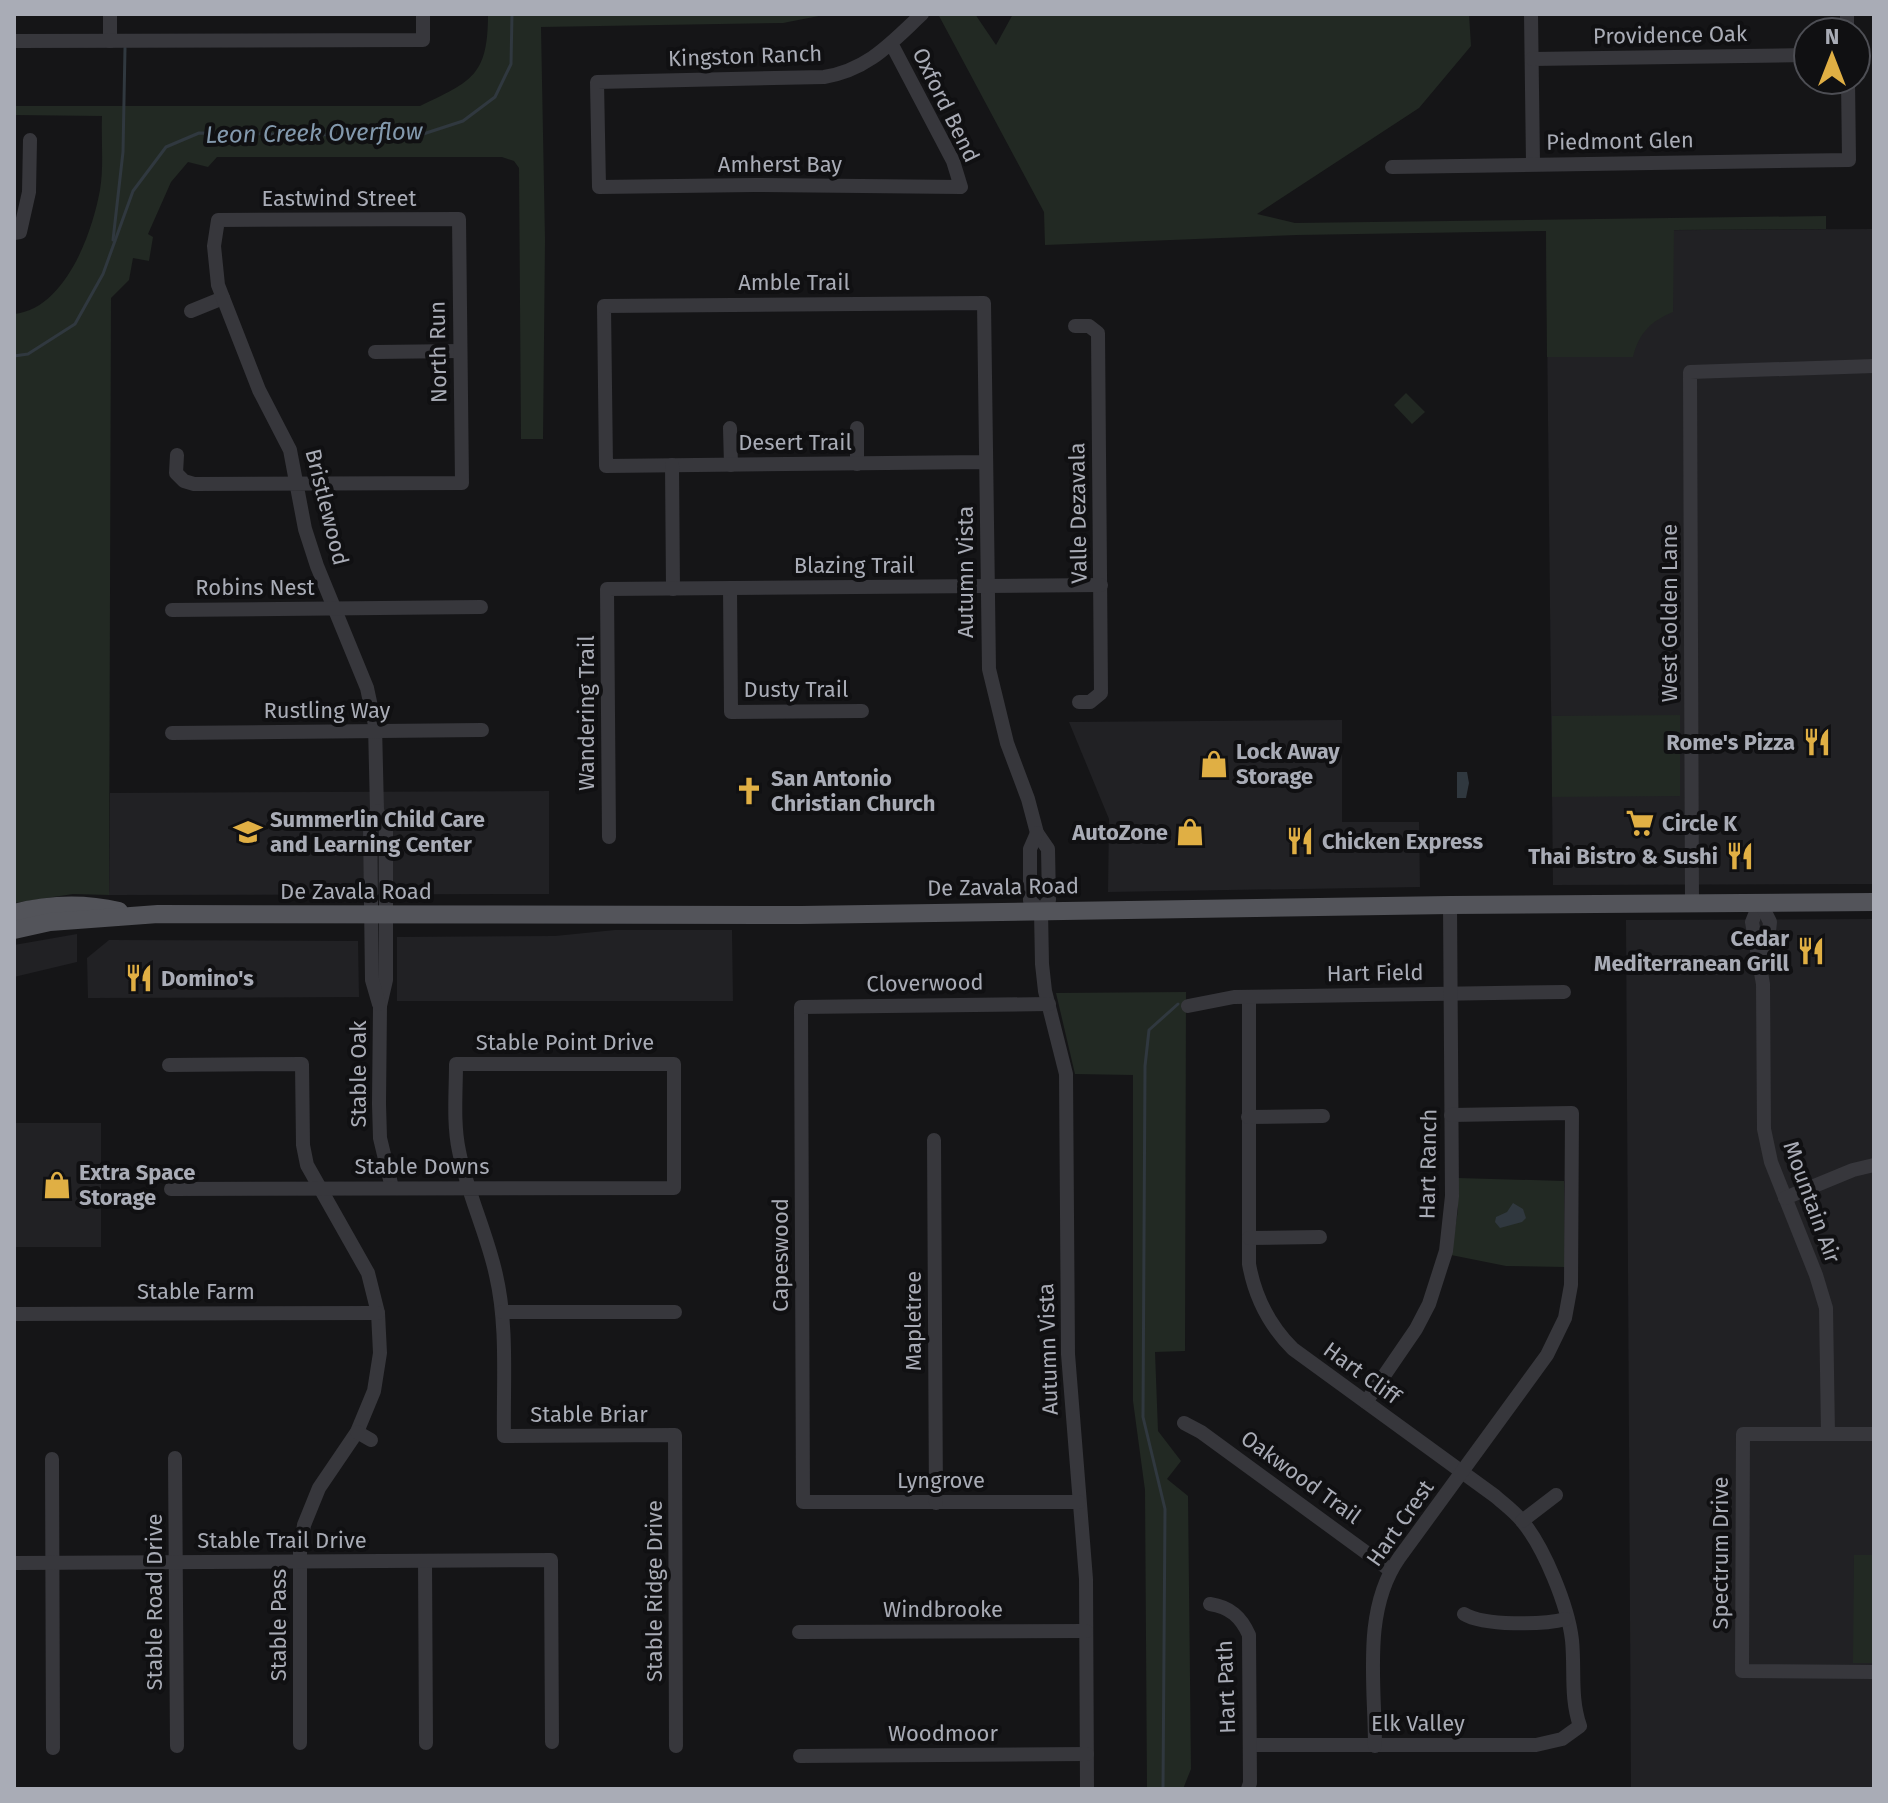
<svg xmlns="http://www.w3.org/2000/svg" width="1888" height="1803" font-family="'Fira Sans',sans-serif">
<rect width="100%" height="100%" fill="#151517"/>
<g fill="#212124">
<path d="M1874,229V884L1553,885L1546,231Z"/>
<path d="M1342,720V822H1419L1420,887L1108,892L1109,819L1069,722Z"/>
<path d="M549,791V894L109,895L110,793Z"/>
<path d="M1874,919V1789H1631L1626,920Z"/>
<path d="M615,930H732L733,1001H397V937L555,936Z"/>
<path d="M77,934V962L14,977V945Z"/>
<path d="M109,940L358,941L359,997L88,998L87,958Z"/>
<rect x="14" y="1123" width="87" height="124"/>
</g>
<g fill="#222923">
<path d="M488,14H829L783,23L541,27L545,240L543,439H521L519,168L514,161L502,157H217L208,167L188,162L171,182L148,234L153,237L149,261L133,258L129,280L111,298L109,895L73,894L14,903V314C65,309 92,234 100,190C104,166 101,140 102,116L14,115V106H420C472,81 488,76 488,14Z"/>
<path d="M938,14H975L996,45L1013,14H1469L1471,46L1419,108L1257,214L1295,223L1826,216V229L1674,230L1673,312C1651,321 1639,333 1633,357H1547L1546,231L1297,235L1045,245L1044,212Z"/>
<path d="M1406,393L1425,412L1412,424L1394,405Z"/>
<path d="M1680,715V796L1552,797V716Z"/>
<path d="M1186,992L1185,1351L1155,1352L1158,1431L1181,1461L1167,1479L1188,1496L1191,1769L1183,1789H1147L1145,1490L1133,1401V1075L1075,1074L1056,993Z"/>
<path d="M1458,1178L1564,1181L1565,1267L1506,1266L1451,1255L1458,1210Z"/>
<path d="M1854,1555H1874V1663H1853Z"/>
</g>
<g fill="#30383f">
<path d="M1457,772H1467L1469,783L1466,798H1457Z"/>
<path d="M1513,1203L1523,1209L1526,1218L1522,1222L1500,1228L1495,1222L1496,1217L1507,1212Z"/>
</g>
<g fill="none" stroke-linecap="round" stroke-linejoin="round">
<g stroke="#30383f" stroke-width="3">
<path d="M113,240L123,152L125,48"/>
<path d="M14,356L28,354L75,324L103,274L133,191L166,147L199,133L417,136L463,121L495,97L511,64L512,14"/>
<path d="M1163,1789L1165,1509L1143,1417L1145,1066L1149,1030L1178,1004"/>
</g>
<g stroke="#37373c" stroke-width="14">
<path d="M110,14V41"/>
<path d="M1531,14L1533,164"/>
<path d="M1847,14V32"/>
<path d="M14,41L423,40V14"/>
<path d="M891,43L953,161L961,187L754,185L599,187L597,82L824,77C868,70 891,43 922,14"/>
<path d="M1532,59L1808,55"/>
<path d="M1392,167L1849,160L1848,80"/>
<path d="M14,233L20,232L29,192L30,140"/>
<path d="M191,311L223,298"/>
<path d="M1075,326H1089L1098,333L1101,693L1090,702H1079"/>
<path d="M375,352L460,351"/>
<path d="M730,428L731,465"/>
<path d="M857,428V464"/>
<path d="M177,455L176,473L184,481L194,484L462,483L459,219L218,220L214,246L218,285L259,390L290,450L305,529L317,566L367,688L375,725L377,811L386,826V980L380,1006L379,1104L380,1138L392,1188"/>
<path d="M986,462L606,466L604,306L984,303L989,669L1007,743L1028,799L1037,833L1048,849L1049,900L1041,911L1042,964L1045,991L1066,1074L1068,1354L1086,1579L1087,1789"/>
<path d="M672,465L673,589"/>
<path d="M730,588L731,712L862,711"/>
<path d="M172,610L481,607"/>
<path d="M172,733L482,730"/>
<path d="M377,811L370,826L372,980L379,1004"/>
<path d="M1037,833L1030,849V901L1041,911"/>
<path d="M609,837L607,589L1101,585"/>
<path d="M1692,902L1690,372L1874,366"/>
<path d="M1760,902L1752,922L1763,984L1764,1129L1771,1162L1816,1275L1826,1308L1828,1434"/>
<path d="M1760,902L1770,922L1765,968"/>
<path d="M1249,997V1264C1255,1298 1269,1325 1293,1349L1495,1496C1504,1504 1514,1511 1522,1521C1544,1547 1568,1606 1572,1640C1575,1670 1570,1697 1580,1726L1562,1739L1536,1745H1250"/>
<path d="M1049,1004L801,1007L803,1502H1079"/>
<path d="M1188,1006L1234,997L1564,992"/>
<path d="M169,1065L302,1064L303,1145L307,1165L368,1273L378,1313L380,1353L374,1391L357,1432L319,1488L304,1525L300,1551V1743"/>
<path d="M1248,1117L1323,1116"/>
<path d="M934,1140L936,1503"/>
<path d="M171,1189L674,1188V1064H456C456,1092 453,1123 459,1151C467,1193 487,1233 496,1275C508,1327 503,1383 504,1436L675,1435L676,1746"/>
<path d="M1785,1198L1853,1170L1874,1165"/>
<path d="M1249,1238L1320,1237"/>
<path d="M502,1312H675"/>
<path d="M14,1314L378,1313"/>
<path d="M1366,1402L1416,1329L1429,1304L1446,1251L1452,1196L1450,905"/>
<path d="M1184,1423L1201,1432L1390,1570"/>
<path d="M357,1432L371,1440"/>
<path d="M1874,1434H1743L1742,1671L1874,1672"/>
<path d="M175,1458L177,1746"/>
<path d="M52,1459L53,1748"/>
<path d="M1522,1521L1556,1495"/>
<path d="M425,1561L426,1743"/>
<path d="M14,1563L551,1560L552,1742"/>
<path d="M1210,1604C1230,1607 1241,1617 1249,1635L1250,1783L1248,1789"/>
<path d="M1464,1614C1484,1626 1543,1625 1566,1619"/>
<path d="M799,1632L1086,1631"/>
<path d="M1375,1746C1375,1684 1362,1611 1399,1558L1547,1355L1565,1318L1571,1285L1572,1113L1451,1115"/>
<path d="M800,1756L1087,1754"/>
</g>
<g stroke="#53545a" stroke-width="18">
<path d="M14,913C49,904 84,903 119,911"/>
<path d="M14,930L50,922L158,914L801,915L1450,905L1874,902"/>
</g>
</g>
<defs>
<symbol id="restaurant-bare" viewBox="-9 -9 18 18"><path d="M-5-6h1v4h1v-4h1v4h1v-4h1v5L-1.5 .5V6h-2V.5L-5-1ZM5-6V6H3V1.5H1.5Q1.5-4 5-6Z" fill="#e0af44" stroke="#101012" stroke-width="2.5" paint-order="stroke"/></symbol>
<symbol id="shop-bare" viewBox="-9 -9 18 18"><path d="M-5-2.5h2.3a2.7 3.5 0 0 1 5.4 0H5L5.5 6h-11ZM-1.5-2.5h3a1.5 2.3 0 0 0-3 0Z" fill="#e0af44" stroke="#101012" stroke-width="2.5" paint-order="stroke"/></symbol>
<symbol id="church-bare" viewBox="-9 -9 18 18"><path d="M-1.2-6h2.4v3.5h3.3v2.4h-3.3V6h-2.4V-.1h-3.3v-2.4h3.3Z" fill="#e0af44" stroke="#101012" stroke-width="2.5" paint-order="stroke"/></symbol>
<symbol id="supermarket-bare" viewBox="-9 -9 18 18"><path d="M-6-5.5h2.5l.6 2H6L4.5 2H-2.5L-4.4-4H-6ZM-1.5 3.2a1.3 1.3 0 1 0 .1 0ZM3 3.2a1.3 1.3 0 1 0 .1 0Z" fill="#e0af44" stroke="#101012" stroke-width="2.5" paint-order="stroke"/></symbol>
<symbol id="school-bare" viewBox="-9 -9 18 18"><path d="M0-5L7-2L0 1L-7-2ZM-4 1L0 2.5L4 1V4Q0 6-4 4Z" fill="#e0af44" stroke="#101012" stroke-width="2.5" paint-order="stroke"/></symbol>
</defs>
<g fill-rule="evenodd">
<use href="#restaurant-bare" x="1797" y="722" width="40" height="40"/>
<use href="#shop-bare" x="1194" y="744" width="40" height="40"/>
<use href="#church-bare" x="729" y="771" width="40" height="40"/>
<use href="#supermarket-bare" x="1620" y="803" width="40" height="40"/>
<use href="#school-bare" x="228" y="812" width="40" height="40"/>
<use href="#shop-bare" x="1170" y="812" width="40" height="40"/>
<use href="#restaurant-bare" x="1280" y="821" width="40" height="40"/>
<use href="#restaurant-bare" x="1720" y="836" width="40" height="40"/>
<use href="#restaurant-bare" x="1791" y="931" width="40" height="40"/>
<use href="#restaurant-bare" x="119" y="958" width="40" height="40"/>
<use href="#shop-bare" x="37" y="1165" width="40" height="40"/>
</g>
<g text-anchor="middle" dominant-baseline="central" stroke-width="8" stroke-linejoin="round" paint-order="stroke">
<g font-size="22" fill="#a9acb6" stroke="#101012">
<text transform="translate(1670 35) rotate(-1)">Providence Oak</text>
<text transform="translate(745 56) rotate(-2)">Kingston Ranch</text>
<text transform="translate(946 105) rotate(64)">Oxford Bend</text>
<text transform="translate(1620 141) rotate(-1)">Piedmont Glen</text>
<text x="780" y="164">Amherst Bay</text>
<text x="339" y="198">Eastwind Street</text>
<text x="794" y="282">Amble Trail</text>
<text transform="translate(438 352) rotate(-91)">North Run</text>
<text x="795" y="442">Desert Trail</text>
<text transform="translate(327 507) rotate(76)">Bristlewood</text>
<text transform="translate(1078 513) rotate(-91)">Valle Dezavala</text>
<text x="854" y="565">Blazing Trail</text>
<text transform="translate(965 572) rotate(-90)">Autumn Vista</text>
<text x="255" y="587">Robins Nest</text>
<text transform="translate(1669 613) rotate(-90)">West Golden Lane</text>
<text x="796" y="689">Dusty Trail</text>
<text x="327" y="710">Rustling Way</text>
<text transform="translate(586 713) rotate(-90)">Wandering Trail</text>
<text transform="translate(1003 887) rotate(-1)">De Zavala Road</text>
<text x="356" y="891">De Zavala Road</text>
<text transform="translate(1375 973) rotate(-1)">Hart Field</text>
<text transform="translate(925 983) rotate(-1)">Cloverwood</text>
<text x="565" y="1042">Stable Point Drive</text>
<text transform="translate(358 1074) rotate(-90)">Stable Oak</text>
<text transform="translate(1428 1164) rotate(-89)">Hart Ranch</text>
<text x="422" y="1166">Stable Downs</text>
<text transform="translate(1812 1202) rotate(70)">Mountain Air</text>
<text transform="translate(780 1255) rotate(-90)">Capeswood</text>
<text x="196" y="1291">Stable Farm</text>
<text transform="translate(913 1321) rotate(-90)">Mapletree</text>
<text transform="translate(1048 1349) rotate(-92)">Autumn Vista</text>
<text transform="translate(1362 1373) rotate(36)">Hart Cliff</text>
<text x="589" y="1414">Stable Briar</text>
<text transform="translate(1301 1477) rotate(36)">Oakwood Trail</text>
<text x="941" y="1480">Lyngrove</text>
<text transform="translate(1400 1523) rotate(-55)">Hart Crest</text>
<text x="282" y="1540">Stable Trail Drive</text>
<text transform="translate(1720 1553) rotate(-90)">Spectrum Drive</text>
<text transform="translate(654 1591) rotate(-90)">Stable Ridge Drive</text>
<text transform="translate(154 1602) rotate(-90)">Stable Road Drive</text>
<text x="943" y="1609">Windbrooke</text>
<text transform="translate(278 1625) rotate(-90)">Stable Pass</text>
<text transform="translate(1226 1687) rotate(-92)">Hart Path</text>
<text x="1418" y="1723">Elk Valley</text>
<text x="943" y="1733">Woodmoor</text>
</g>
<g font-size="22" font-weight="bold" fill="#a9acb6" stroke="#101012" text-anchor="start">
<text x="1795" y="742" text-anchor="end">Rome's Pizza</text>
<text x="1236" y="751">Lock Away<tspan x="1236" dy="25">Storage</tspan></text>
<text x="771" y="778">San Antonio<tspan x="771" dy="25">Christian Church</tspan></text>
<text x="270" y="819">Summerlin Child Care<tspan x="270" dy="25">and Learning Center</tspan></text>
<text x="1662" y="823">Circle K</text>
<text x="1168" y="832" text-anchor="end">AutoZone</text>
<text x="1322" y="841">Chicken Express</text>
<text x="1718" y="856" text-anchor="end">Thai Bistro &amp; Sushi</text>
<text x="1789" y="938" text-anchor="end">Cedar<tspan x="1789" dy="25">Mediterranean Grill</tspan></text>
<text x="161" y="978">Domino's</text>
<text x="79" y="1172">Extra Space<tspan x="79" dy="25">Storage</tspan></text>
</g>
<g font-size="24" font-style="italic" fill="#8399ad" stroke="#101012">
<text transform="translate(314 133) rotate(-1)">Leon Creek Overflow</text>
</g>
</g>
<rect width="1888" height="1803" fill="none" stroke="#a9acb6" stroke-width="32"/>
<g transform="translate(1832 56)"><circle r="38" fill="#101012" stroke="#4d4e54" stroke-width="2"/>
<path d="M0-6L14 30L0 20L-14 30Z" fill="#e0af44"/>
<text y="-12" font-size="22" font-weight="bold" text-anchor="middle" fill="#a9acb6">N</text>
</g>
</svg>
